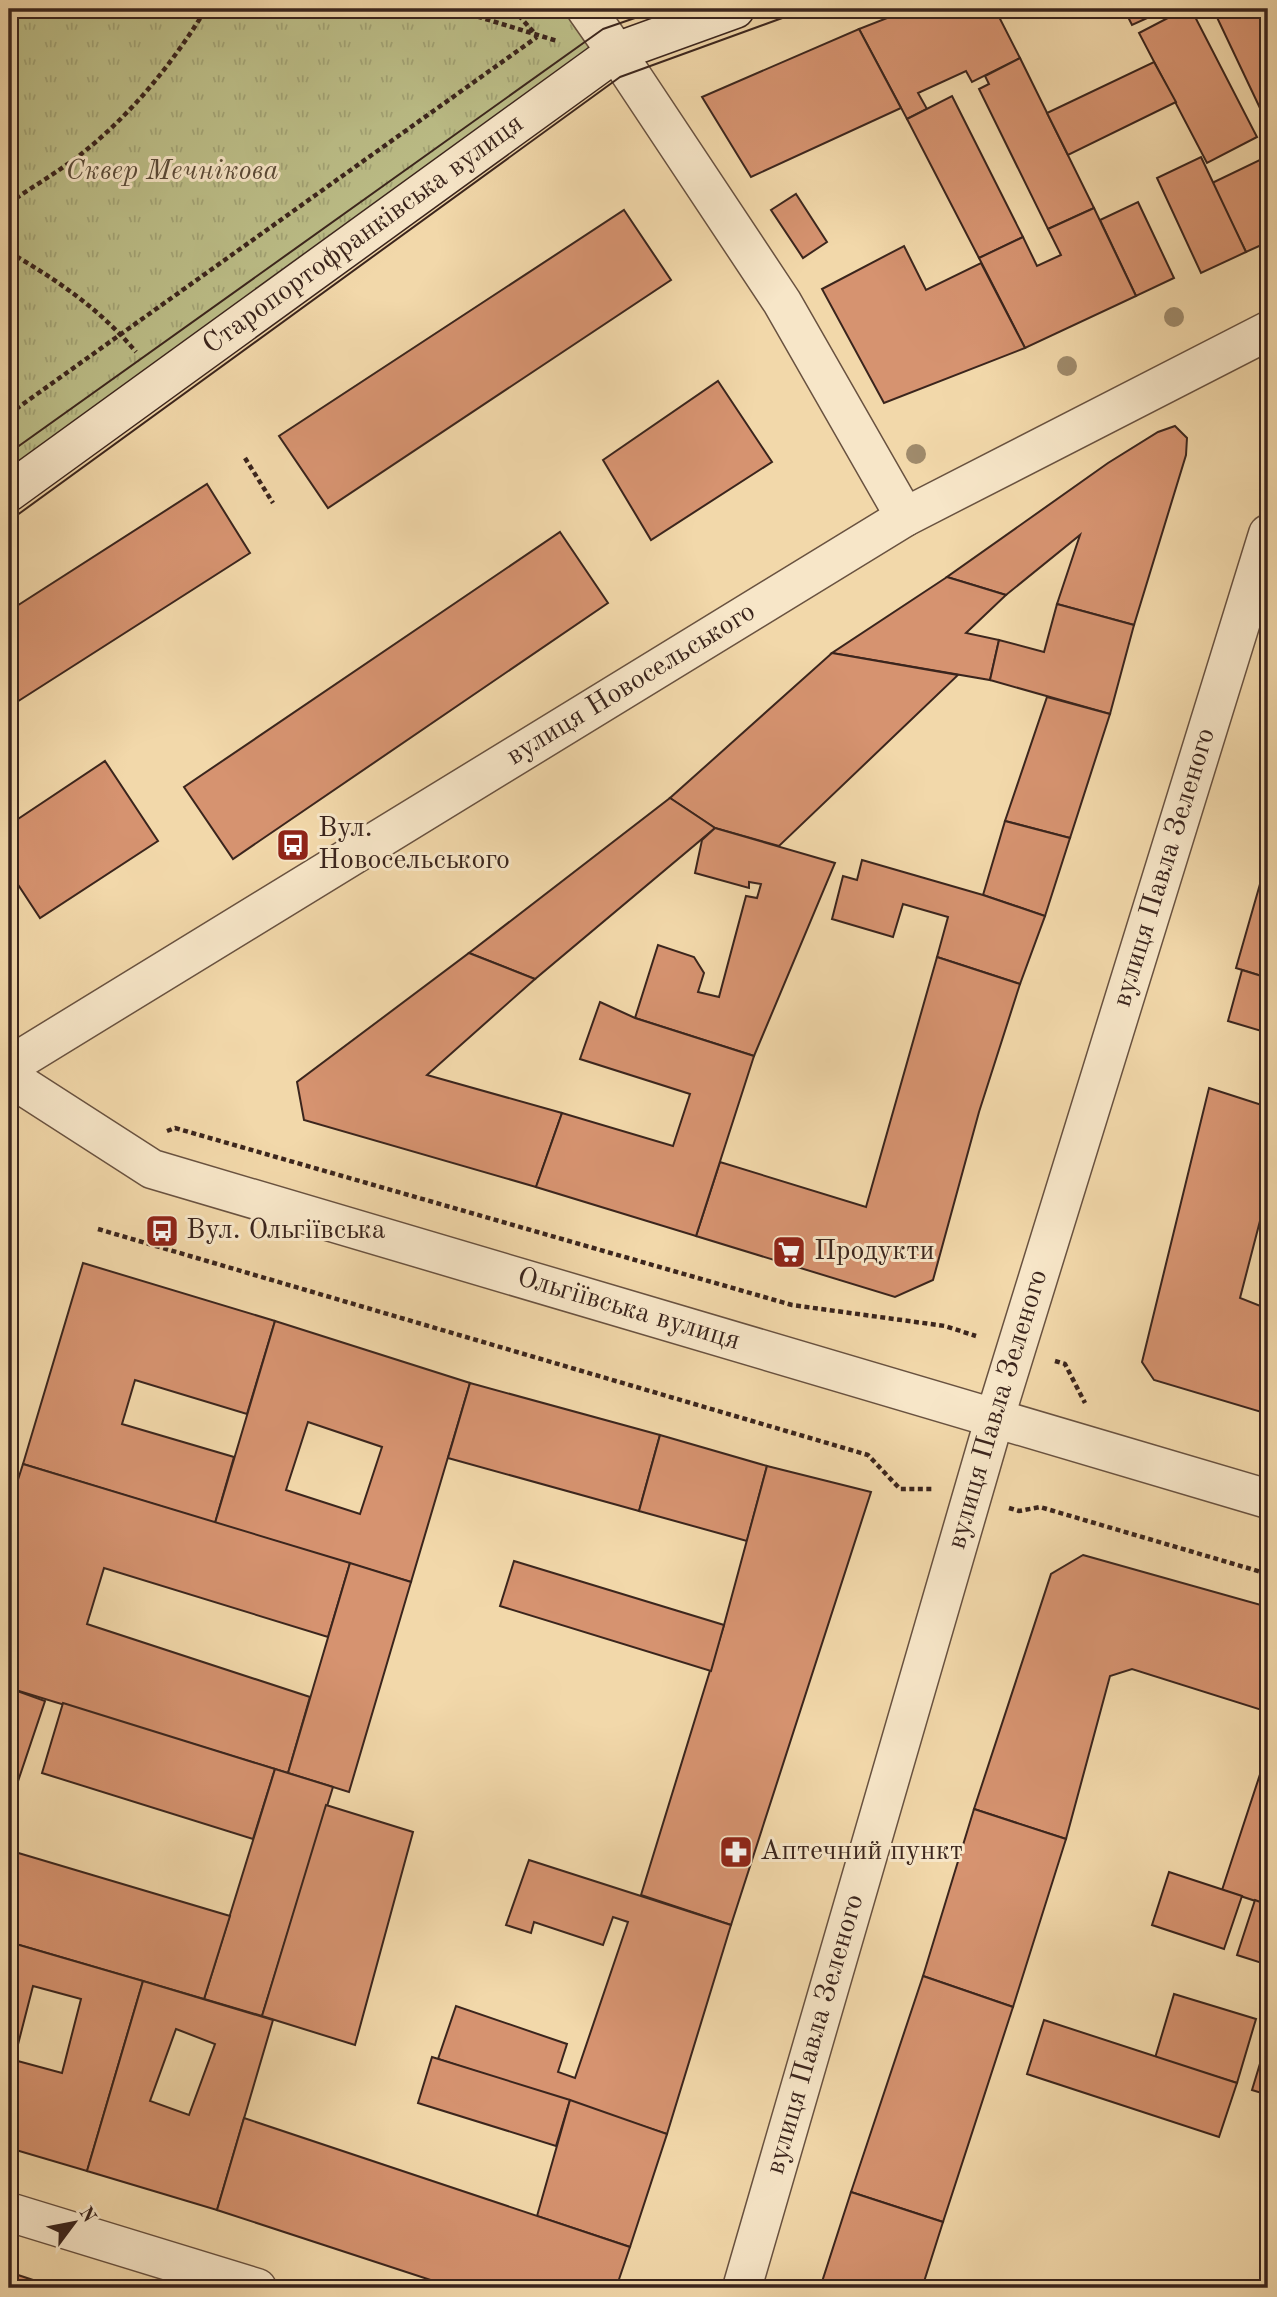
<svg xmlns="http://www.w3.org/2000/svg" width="1277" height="2297" font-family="'Old Standard TT',serif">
<defs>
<pattern id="grass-tufts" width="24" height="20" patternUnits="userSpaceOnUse" patternTransform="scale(1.75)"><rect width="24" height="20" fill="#bcbe88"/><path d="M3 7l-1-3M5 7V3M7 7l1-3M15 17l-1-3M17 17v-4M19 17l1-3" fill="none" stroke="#a2a375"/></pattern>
</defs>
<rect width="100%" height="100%" fill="#f2d8aa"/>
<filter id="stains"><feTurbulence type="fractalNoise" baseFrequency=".00286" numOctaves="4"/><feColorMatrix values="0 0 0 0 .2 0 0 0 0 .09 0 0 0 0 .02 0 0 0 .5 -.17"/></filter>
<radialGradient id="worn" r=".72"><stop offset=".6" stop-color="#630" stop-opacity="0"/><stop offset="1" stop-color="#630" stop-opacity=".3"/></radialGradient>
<path fill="url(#grass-tufts)" stroke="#7c7252" stroke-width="2" d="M9,9H587L616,52L9,492Z"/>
<g fill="#d69370" stroke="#3b251d" stroke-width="2" fill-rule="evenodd">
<path d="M910,9H995L1020,58L972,82L966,71L918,93L927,109L907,119L859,29Z"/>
<path d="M1124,9H1167L1132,25Z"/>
<path d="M1185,9H1191L1257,137L1207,163L1139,33Z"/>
<path d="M1213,9H1264L1268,17V125Z"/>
<path d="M859,29L901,108L751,177L702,97Z"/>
<path d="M1020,58L1094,208L1048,229L979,89L989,84L985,76Z"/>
<path d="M1154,62L1176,102L1068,155L1047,113Z"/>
<path d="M952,96L1023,237L979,258L907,119Z"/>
<path d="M1268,156V242L1246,252L1212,183Z"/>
<path d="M1201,157L1246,252L1201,273L1157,178Z"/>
<path d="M796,194L827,242L803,258L771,210Z"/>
<path d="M1138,202L1174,278L1136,296L1100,220Z"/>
<path d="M1094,208L1136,296L1025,348L979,258L1023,237L1037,266L1061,255L1048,229Z"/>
<path d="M624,210L671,280L328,508L279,436Z"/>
<path d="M904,246L926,290L981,263L1025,348L884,403L822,289Z"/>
<path d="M718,381L772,462L651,540L603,460Z"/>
<path d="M1175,426L1187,438L1186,455L1134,625L1057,604L1080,535L1006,595L947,577L1108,463L1158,432Z"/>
<path d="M207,484L250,553L9,707V611Z"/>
<path d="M560,532L608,603L233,859L184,787Z"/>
<path d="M947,577L1006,595L966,633L999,640L990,680L832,653Z"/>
<path d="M1057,604L1134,625L1110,714L990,680L999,640L1044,652Z"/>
<path d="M832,653L958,675L779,846L715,828L670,798Z"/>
<path d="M1047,697L1110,714L1070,838L1005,821Z"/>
<path d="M105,761L158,841L40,918L9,871V825Z"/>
<path d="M670,798L715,828L535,979L469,953Z"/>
<path d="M1005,821L1070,838L1045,916L983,895Z"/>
<path d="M715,828L835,863L754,1056L635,1018L658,945L694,957L704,973L698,992L719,997L746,896L757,898L761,884L749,882V888L695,873L702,840Z"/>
<path d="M1268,856V978L1236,968Z"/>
<path d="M862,860L983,895L1045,916L1020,984L937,957L948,917L903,904L893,937L832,919L843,876L857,880Z"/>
<path d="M469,953L535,979L427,1075L562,1113L536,1187L304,1120L297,1082Z"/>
<path d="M937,957L1020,984L979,1112L933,1280L895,1297L696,1236L720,1162L866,1207Z"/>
<path d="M1242,970L1268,978V1033L1228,1021Z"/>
<path d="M600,1002L635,1018L754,1056L696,1236L536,1187L562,1113L673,1146L690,1094L580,1059Z"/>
<path d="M1209,1088L1268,1107V1190L1240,1298L1268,1309V1414L1154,1380L1142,1362Z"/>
<path d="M83,1263L275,1321L247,1414L135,1380L122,1424L234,1457L215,1523L23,1464Z"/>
<path d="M275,1321L470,1383L411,1582L215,1523ZM308,1422L382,1447L360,1514L286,1490Z"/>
<path d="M470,1383L660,1435L639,1511L448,1458Z"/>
<path d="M660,1435L767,1466L747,1541L639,1511Z"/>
<path d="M23,1464L350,1563L328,1637L104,1568L87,1624L310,1697L288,1773L9,1688V1508Z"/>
<path d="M767,1466L871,1492L731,1925L641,1895L724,1625Z"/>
<path d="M1083,1555L1268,1607V1712L1132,1669L1110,1676L1066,1839L974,1809L1051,1574Z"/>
<path d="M514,1561L724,1625L711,1671L500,1606Z"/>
<path d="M350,1563L411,1582L349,1792L288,1773Z"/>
<path d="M9,1688L45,1701L9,1808Z"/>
<path d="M63,1703L275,1769L253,1839L42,1773Z"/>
<path d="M1268,1750V1905L1222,1890Z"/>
<path d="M275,1769L333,1787L262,2016L204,1999Z"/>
<path d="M326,1805L413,1832L355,2045L262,2016Z"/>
<path d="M974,1809L1066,1839L1013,2007L923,1976Z"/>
<path d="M15,1852L230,1916L204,1999L9,1942V1874Z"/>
<path d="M529,1860L731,1925L667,2134L438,2059L456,2006L567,2044L558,2072L575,2078L628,1922L613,1917L603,1945L534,1922L531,1933L506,1925Z"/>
<path d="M1169,1872L1242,1896L1224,1949L1152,1925Z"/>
<path d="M1255,1900L1268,1905V1965L1237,1955Z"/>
<path d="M9,1942L143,1981L87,2171L9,2148ZM33,1986L81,1999L62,2073L14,2060Z"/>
<path d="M923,1976L1013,2007L943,2222L851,2192Z"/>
<path d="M143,1981L273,2020L217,2210L87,2171ZM176,2029L215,2044L189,2115L150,2101Z"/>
<path d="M1174,1994L1256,2019L1237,2083L1155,2058Z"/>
<path d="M1044,2020L1237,2083L1219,2137L1027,2074Z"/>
<path d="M1268,2037V2095L1252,2090Z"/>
<path d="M432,2057L570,2100L556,2146L418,2103Z"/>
<path d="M570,2100L667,2134L630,2247L537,2216Z"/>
<path d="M244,2118L630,2247L616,2288H455L217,2210Z"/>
<path d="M851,2192L943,2222L922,2288H820Z"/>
<path d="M9,2272L48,2285L47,2288H9Z"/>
</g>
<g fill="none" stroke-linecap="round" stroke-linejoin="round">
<defs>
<g id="minor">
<path d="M616,52L782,302L905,517"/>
<path id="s1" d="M9,1066L905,517L1268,331"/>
<path d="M9,2212L257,2288"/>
<path id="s2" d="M742,2288L995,1417L1268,534"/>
</g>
<g id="tertiary">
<path d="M586,9L616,52"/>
<path id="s3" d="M9,1077L152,1169L1268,1499"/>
</g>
<g id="secondary">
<path id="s4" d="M9,492L616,52L735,9"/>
</g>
</defs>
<use href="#minor" stroke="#695240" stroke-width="41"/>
<use href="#tertiary" stroke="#695240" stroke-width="41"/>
<use href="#secondary" stroke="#3b251d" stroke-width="41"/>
<g stroke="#3b251d" stroke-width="4.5" stroke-dasharray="5 3.5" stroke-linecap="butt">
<path d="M453,9L557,41"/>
<path d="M513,9L537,36"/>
<path d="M9,19L10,9"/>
<path d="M9,203C32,187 58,172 80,155C132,114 172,64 206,9"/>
<path d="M9,252C57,280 100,309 136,352"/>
<path d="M9,414L537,37"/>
<path d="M245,458L273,503"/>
<path d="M167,1131L175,1128L792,1305L945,1326L976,1336"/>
<path d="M98,1229L868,1455L900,1489H932"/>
<path d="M1055,1361L1065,1364L1085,1403"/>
<path d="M1009,1508L1019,1511L1040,1507L1268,1574"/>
</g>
<use href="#minor" stroke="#f7e6c8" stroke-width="38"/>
<use href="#tertiary" stroke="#f7e6c8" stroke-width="38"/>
<use href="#secondary" stroke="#f7e6c8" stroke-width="38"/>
<g stroke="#3b251d" stroke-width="2">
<path d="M9,453L603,29L661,9"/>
<path d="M9,521L620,77L807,9"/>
</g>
</g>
<g fill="#9f8a6b">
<circle cx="1174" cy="317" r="10"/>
<circle cx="1067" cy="366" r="10"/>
<circle cx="916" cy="454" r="10"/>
</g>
<defs>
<symbol id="bus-square" viewBox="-11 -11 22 22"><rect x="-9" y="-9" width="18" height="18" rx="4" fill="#8f2418" stroke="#f7e6c8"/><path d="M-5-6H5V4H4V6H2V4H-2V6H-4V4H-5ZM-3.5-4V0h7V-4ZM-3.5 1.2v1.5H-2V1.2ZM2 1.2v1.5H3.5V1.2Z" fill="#fff"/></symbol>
<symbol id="supermarket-square" viewBox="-11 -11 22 22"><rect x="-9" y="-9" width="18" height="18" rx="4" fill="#8f2418" stroke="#f7e6c8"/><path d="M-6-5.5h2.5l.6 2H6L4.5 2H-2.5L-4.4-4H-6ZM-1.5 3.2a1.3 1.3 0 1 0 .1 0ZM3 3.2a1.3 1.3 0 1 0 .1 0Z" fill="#fff"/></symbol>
<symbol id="pharmacy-square" viewBox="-11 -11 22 22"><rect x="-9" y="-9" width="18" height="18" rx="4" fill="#8f2418" stroke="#f7e6c8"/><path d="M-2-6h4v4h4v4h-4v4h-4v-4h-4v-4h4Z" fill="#fff"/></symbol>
</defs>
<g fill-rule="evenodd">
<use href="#bus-square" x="274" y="826" width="38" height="38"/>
<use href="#bus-square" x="143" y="1212" width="38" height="38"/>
<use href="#supermarket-square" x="770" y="1233" width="38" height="38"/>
<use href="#pharmacy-square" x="717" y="1833" width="38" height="38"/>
</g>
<g text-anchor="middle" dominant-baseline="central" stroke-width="6" stroke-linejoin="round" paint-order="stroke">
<g font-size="28" font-style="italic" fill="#5b4b38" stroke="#f7e6c8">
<text x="172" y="172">Сквер Мечнікова</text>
</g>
<g font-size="28" fill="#3b251d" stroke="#f7e6c8">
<text stroke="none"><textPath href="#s4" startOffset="438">Старопортофранківська вулиця</textPath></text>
<text stroke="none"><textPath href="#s1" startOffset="730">вулиця Новосельського</textPath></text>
<text stroke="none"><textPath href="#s2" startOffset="1482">вулиця Павла Зеленого</textPath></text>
<text stroke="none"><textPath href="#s3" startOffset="667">Ольгіївська вулиця</textPath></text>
<text stroke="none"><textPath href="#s2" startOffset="915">вулиця Павла Зеленого</textPath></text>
<text stroke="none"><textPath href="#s2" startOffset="264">вулиця Павла Зеленого</textPath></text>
</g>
<g font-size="28" fill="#3b251d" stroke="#f7e6c8" text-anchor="start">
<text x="318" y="829">Вул.<tspan x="318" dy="32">Новосельського</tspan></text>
<text x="186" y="1231">Вул. Ольгіївська</text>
<text x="814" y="1252">Продукти</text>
<text x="760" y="1852">Аптечний пункт</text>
</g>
</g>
<rect width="1277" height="2297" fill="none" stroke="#f2d8aa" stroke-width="35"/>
<rect x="10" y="10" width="1256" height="2276" fill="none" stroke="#3b251d" stroke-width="3.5"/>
<rect x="18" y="18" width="1242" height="2262" fill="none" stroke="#3b251d" stroke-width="2"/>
<g transform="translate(74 2223) rotate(58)" stroke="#f7e6c8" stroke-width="5" paint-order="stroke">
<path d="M0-5L12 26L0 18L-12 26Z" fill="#3b251d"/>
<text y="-10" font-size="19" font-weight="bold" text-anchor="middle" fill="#3b251d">N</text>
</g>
<rect width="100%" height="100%" filter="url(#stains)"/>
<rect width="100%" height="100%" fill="url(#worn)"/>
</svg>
